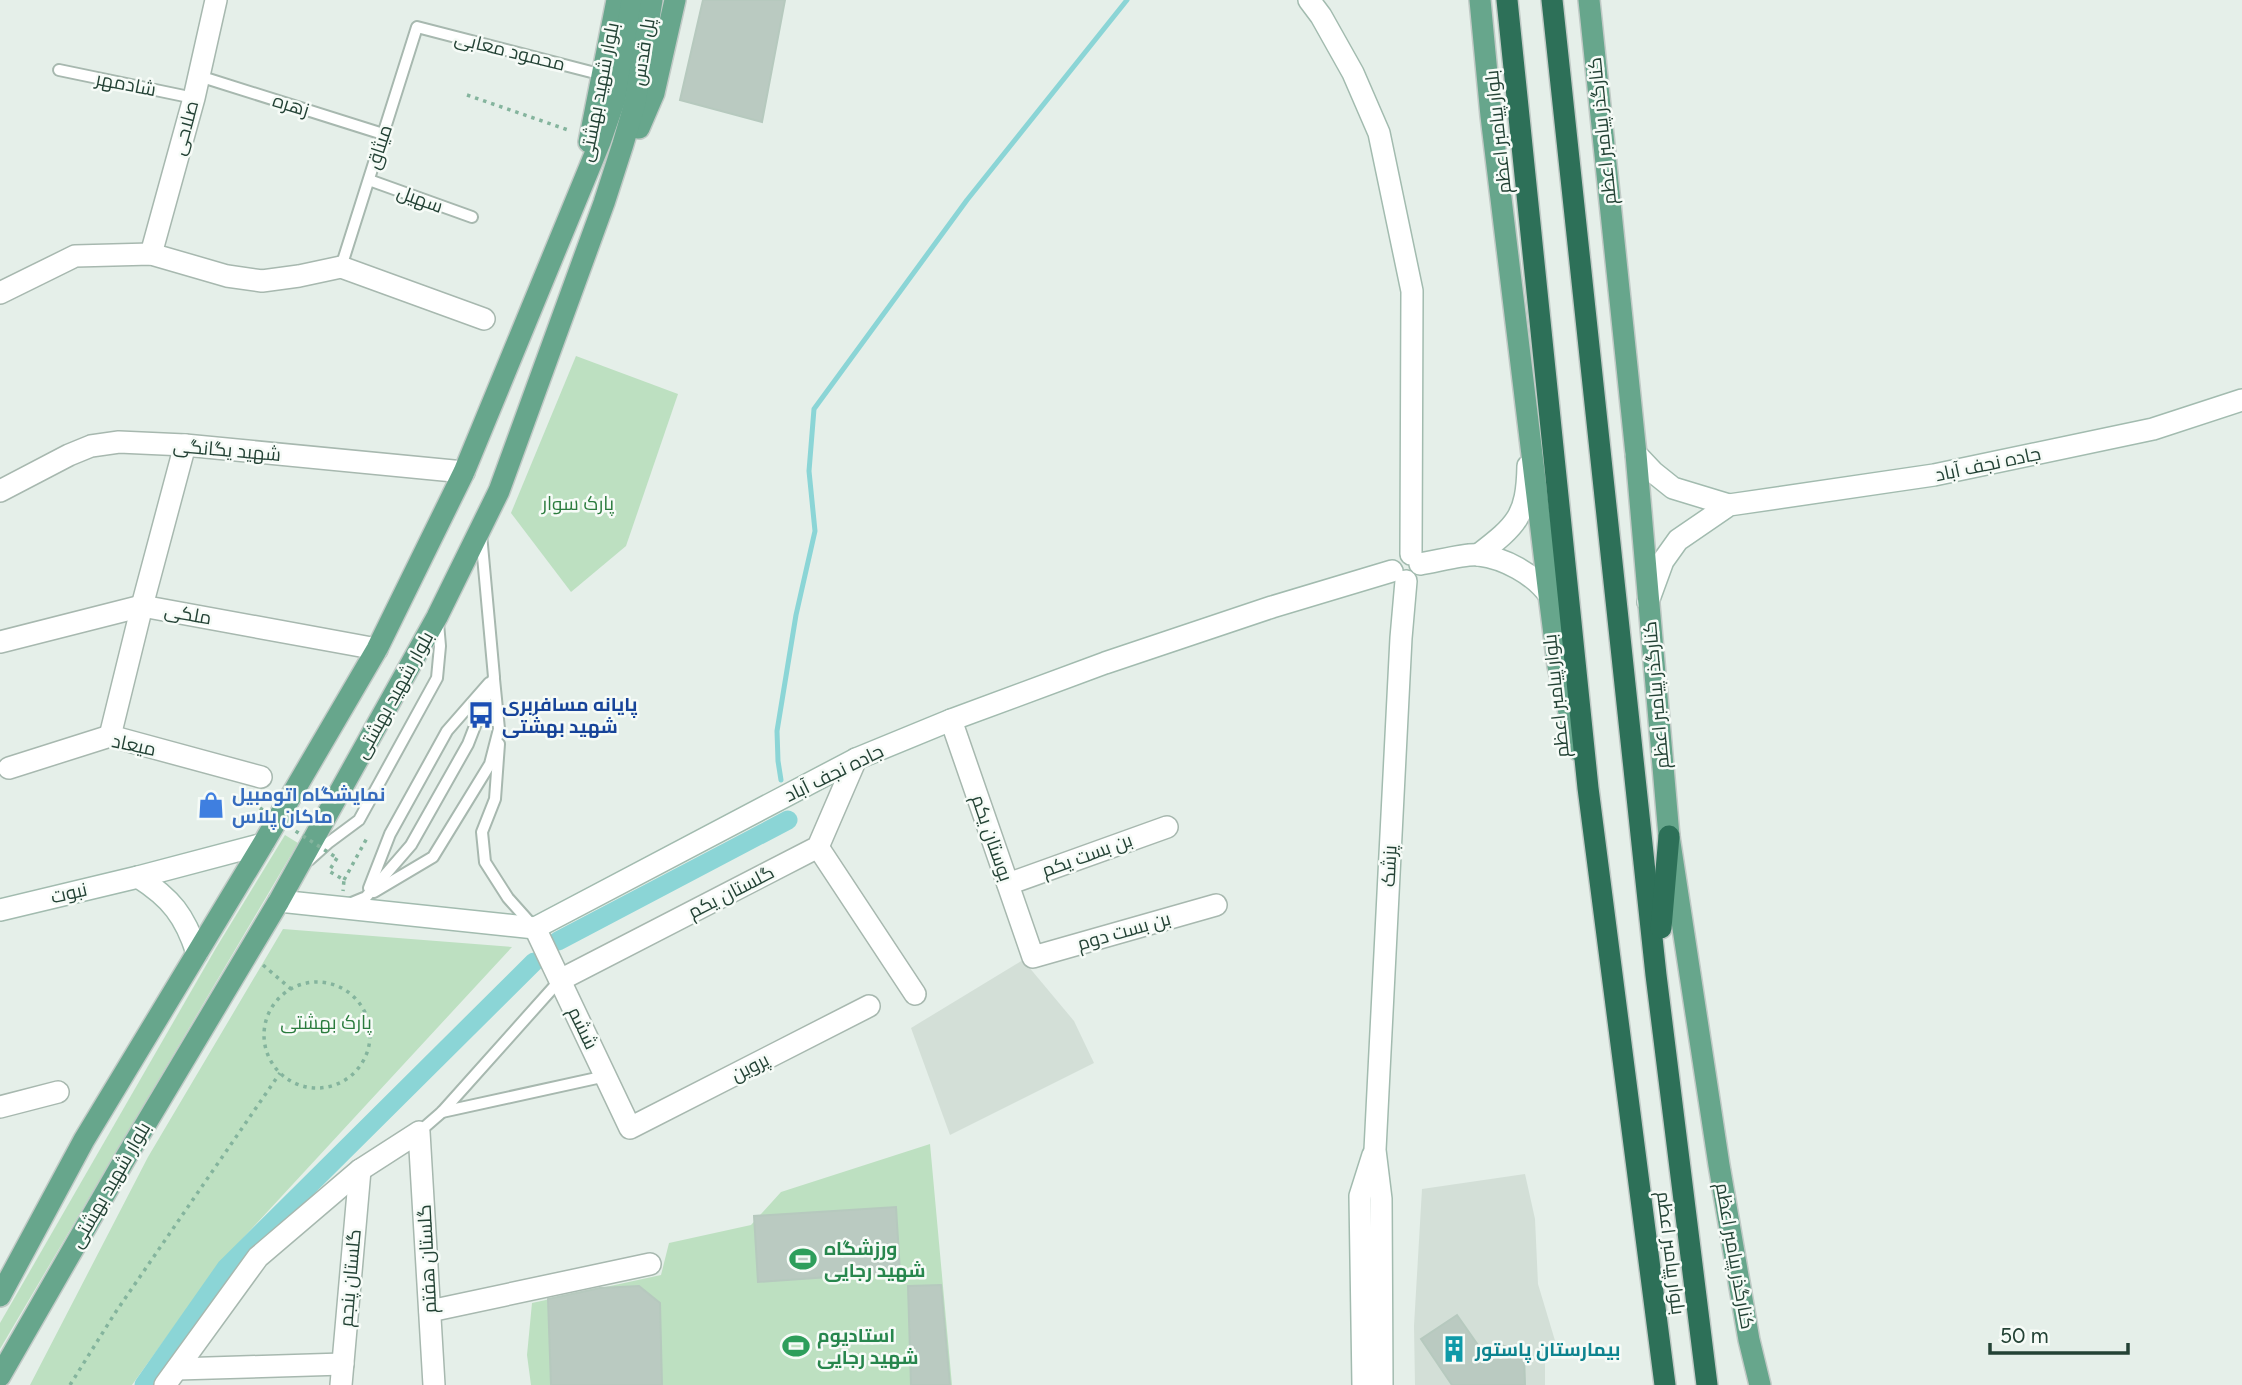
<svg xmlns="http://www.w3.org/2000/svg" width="2242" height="1385" font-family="Figtree,Cairo,sans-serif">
<rect width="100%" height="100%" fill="#e5efe9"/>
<g fill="#d3dfd7">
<path d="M1023,960L1074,1021L1094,1063L950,1135L911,1028Z"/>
<path d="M1525,1174L1535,1219L1538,1284L1556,1344L1545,1359V1385H1415L1414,1326L1422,1189Z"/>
</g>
<g fill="#bde0c1">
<path d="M576,356L678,394L626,546L571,592L511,513Z"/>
<path d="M285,835L298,843L0,1349V1323L216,948Z"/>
<path d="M283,929L512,947L219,1264L132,1385H30L148,1157Z"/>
<path d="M930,1144L952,1385H531L527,1355L532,1303L661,1275L669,1243L751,1225L781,1192Z"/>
</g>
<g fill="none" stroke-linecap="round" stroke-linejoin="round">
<g stroke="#8bd5d6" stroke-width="5">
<path d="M781,780L778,761L777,731L796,615L815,531L809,471L814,409L967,200L1127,0"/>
<path d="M787,814L788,820"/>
</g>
<g stroke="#8bd5d6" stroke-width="19">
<path d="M558,941L788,820"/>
<path d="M144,1385L226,1268L534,962"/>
</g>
</g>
<g fill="#bacac1" stroke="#b6c9be" stroke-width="2">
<path d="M703,0H785L762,122L680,100Z"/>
<path d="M896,1207L900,1272L758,1282L754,1216Z"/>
<path d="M941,1285L950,1385H911L908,1286Z"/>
<path d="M639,1286L660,1303L662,1385H551L548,1299L600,1288Z"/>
<path d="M1457,1315L1485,1355L1499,1344L1524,1354L1525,1385H1452L1421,1339Z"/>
</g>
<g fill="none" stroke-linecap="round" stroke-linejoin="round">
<defs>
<g id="lane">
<path d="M59,70L194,98"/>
<path d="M199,76L383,134"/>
<path d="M369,180L472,217"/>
<path d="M341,267L417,27L603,75"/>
<path d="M499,744L495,799L482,832L485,862L508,898L533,926"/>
<path d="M309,860L328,843L359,820L437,678L440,646L438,623"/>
<path d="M369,888L390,834L447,731L489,683"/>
<path d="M374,892L433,857L490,764L499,729L494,679"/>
<path d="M349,904L366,897L411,845L468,744L494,677L481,534"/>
<path d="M442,1112L606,1076"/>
<path d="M419,1132L442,1112L560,980"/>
</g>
<g id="street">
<path d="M151,254L194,98L216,0"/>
<path d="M0,293L75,256L151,254L227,276L262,281L299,276L341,267L484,319"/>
<path d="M0,491L69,455L91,446L119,442L185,445L464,472"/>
<path d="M0,642L142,606L377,649"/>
<path d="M951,720L1033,957L1216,905"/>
<path d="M110,736L142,606L185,445"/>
<path d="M9,768L110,736L261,777"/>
<path d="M818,847L915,994"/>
<path d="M1008,884L1167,827"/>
<path d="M535,928L630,1128L869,1006"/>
<path d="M560,980L818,847L856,759"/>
<path d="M0,1107L58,1092"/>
<path d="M430,1311L650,1264"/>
<path d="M177,1369L343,1364"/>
<path d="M165,1385L258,1257L360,1170L419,1132L434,1385"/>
<path d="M341,1385L360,1170"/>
</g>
<g id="secondary">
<path d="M1309,0L1321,16L1353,73L1379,133L1412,291L1411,554"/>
<path d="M1636,454L1653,472L1673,488L1729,505"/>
<path d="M1478,555C1517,525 1527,516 1528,466"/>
<path d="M1420,564C1435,562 1466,553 1479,555C1504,558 1534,574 1549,595"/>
<path d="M1648,602L1663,561L1678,540L1729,505L1934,475L2153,429L2242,400"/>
<path d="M138,877C171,898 185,916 197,953"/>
<path d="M279,901L535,928L856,759L951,720L1105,663L1272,607L1392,571"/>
<path d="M0,910L138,877L263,844"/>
<path d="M1363,1385L1360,1196L1373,1155"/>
<path d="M1382,1385L1381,1199L1375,1150L1401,638L1406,581"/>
</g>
<g id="primary">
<path d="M1480,0L1491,116L1549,595L1558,666L1578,750"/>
<path d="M1589,0L1636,454L1669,836L1719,1165L1749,1340L1760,1385"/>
<path d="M639,128L654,93L675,0"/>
<path d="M589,142L617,0"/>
<path d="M0,1296L84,1140L263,844L377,649L464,472L600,142L615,99L632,0"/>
<path d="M0,1376L126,1157L279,901L437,617L499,491L604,203L623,144L635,103L652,0"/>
</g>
<g id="highway">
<path d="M1507,0L1588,788L1665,1385"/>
<path d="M1552,0L1656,975L1707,1385"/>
<path d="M1661,928L1669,836"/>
</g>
</defs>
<use href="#lane" stroke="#a7b8af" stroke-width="14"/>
<use href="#street" stroke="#a7b8af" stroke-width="24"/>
<use href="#secondary" stroke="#a2bbaf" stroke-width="24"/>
<use href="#primary" stroke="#c1cac6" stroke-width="24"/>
<use href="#highway" stroke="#c1cac6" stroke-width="24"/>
<g stroke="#84b49d" stroke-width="3.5" stroke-dasharray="3.5 5" stroke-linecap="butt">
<path d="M467,95L571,131"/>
<path d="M337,858L329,871L344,880L343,891"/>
<path d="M344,880L367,838"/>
<path d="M263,965L291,989"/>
<circle cx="317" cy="1035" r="53"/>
<path d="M70,1385L115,1313L280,1073"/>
</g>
<use href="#lane" stroke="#fff" stroke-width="10"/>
<use href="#street" stroke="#fff" stroke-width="21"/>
<use href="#secondary" stroke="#fff" stroke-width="21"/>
<use href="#primary" stroke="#67a68c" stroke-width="21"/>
<use href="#highway" stroke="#2d7058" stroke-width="21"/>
<path stroke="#84b49d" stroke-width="3.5" stroke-dasharray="3.5 5" stroke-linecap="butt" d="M260,808L337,858"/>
</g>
<defs>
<symbol id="bus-bare" viewBox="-9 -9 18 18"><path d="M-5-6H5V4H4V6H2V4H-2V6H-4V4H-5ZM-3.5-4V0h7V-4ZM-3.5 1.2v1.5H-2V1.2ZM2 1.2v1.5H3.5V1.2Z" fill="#1a4fb4" stroke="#f6fbf7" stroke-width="2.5" paint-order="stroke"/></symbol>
<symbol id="shop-bare" viewBox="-9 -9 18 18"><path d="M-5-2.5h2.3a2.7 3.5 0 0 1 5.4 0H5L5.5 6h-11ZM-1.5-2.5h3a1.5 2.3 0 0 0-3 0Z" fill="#3f7fe0" stroke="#f6fbf7" stroke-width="2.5" paint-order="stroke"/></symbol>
<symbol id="stadium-bare" viewBox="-9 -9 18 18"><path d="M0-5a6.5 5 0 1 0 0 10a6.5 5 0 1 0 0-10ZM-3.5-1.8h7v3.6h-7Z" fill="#2e9e5b" stroke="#f6fbf7" stroke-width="2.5" paint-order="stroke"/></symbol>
<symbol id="building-bare" viewBox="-9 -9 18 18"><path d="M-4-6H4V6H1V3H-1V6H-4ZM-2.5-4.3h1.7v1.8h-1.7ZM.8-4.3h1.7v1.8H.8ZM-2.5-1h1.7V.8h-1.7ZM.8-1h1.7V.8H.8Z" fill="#0f9aa8" stroke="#f6fbf7" stroke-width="2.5" paint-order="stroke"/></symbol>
</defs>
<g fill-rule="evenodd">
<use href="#bus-bare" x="462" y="696" width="38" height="38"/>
<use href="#shop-bare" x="192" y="786" width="38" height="38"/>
<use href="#stadium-bare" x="784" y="1240" width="38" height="38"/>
<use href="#stadium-bare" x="777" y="1327" width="38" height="38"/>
<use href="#building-bare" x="1435" y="1330" width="38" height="38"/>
</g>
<g text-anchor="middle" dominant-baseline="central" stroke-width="5" stroke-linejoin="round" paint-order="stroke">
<g font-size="19" fill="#234235" stroke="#f6fbf7">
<text transform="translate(510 51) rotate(14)">محمود معابی</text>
<text transform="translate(643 52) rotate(-81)">پل قدس</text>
<text transform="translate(126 84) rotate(11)">شادمهر</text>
<text transform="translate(599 92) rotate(-79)">بلوار شهید بهشتی</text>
<text transform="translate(291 105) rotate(17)">زهره</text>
<text transform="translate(185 128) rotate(-75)">صلاحی</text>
<text transform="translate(1602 131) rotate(-96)">کنارگذر پیامبر اعظم</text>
<text transform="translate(1498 132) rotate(-96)">بلوار پیامبر اعظم</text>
<text transform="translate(379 147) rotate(-72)">میثاق</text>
<text transform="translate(420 199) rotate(20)">سهیل</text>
<text transform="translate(227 450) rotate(5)">شهید یگانگی</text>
<text transform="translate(1988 464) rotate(-12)">جاده نجف آباد</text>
<text transform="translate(188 614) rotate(10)">ملکی</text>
<text transform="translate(394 695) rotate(-61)">بلوار شهید بهشتی</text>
<text transform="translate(1656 695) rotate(-95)">کنارگذر پیامبر اعظم</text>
<text transform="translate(1556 696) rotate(-96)">بلوار پیامبر اعظم</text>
<text transform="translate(134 745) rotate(12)">میعاد</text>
<text transform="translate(834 773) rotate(-26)">جاده نجف آباد</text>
<text transform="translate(992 838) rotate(71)">بوستان یکم</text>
<text transform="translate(1087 855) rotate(-20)">بن بست یکم</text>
<text transform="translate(1389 866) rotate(-87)">پزشک</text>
<text transform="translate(731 892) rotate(-27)">گلستان یکم</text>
<text transform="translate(69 893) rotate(-13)">نبوت</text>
<text transform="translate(1124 931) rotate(-16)">بن بست دوم</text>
<text transform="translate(583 1028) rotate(64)">ششم</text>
<text transform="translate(750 1067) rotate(-27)">پروین</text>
<text transform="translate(110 1185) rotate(-60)">بلوار شهید بهشتی</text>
<text transform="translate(1671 1253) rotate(83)">بلوار پیامبر اعظم</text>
<text transform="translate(1735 1256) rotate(80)">کنارگذر پیامبر اعظم</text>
<text transform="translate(427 1259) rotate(-93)">گلستان هفتم</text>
<text transform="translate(350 1278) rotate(-85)">گلستان پنجم</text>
</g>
<g font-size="19" fill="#2a7b3d" stroke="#f6fbf7">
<text x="578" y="503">پارک سوار</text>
<text x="326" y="1022">پارک بهشتی</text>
</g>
<g font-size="19" font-weight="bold" fill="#164399" stroke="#f6fbf7" text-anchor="start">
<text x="502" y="704">پایانه مسافربری<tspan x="502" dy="22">شهید بهشتی</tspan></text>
</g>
<g font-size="19" font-weight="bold" fill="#366cbe" stroke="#f6fbf7" text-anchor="start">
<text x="232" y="794">نمایشگاه اتومبیل<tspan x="232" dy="22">ماکان پلاس</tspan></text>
</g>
<g font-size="19" font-weight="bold" fill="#27864d" stroke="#f6fbf7" text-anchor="start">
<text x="824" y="1248">ورزشگاه<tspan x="824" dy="22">شهید رجایی</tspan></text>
<text x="817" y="1335">استادیوم<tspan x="817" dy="22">شهید رجایی</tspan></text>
</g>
<g font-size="19" font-weight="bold" fill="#0d838f" stroke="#f6fbf7" text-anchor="start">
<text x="1475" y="1349">بیمارستان پاستور</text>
</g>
</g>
<path d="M1990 1343v10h138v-10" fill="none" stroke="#234235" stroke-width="3.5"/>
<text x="2000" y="1343" font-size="21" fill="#234235" stroke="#f6fbf7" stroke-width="5" paint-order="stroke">50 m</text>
</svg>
